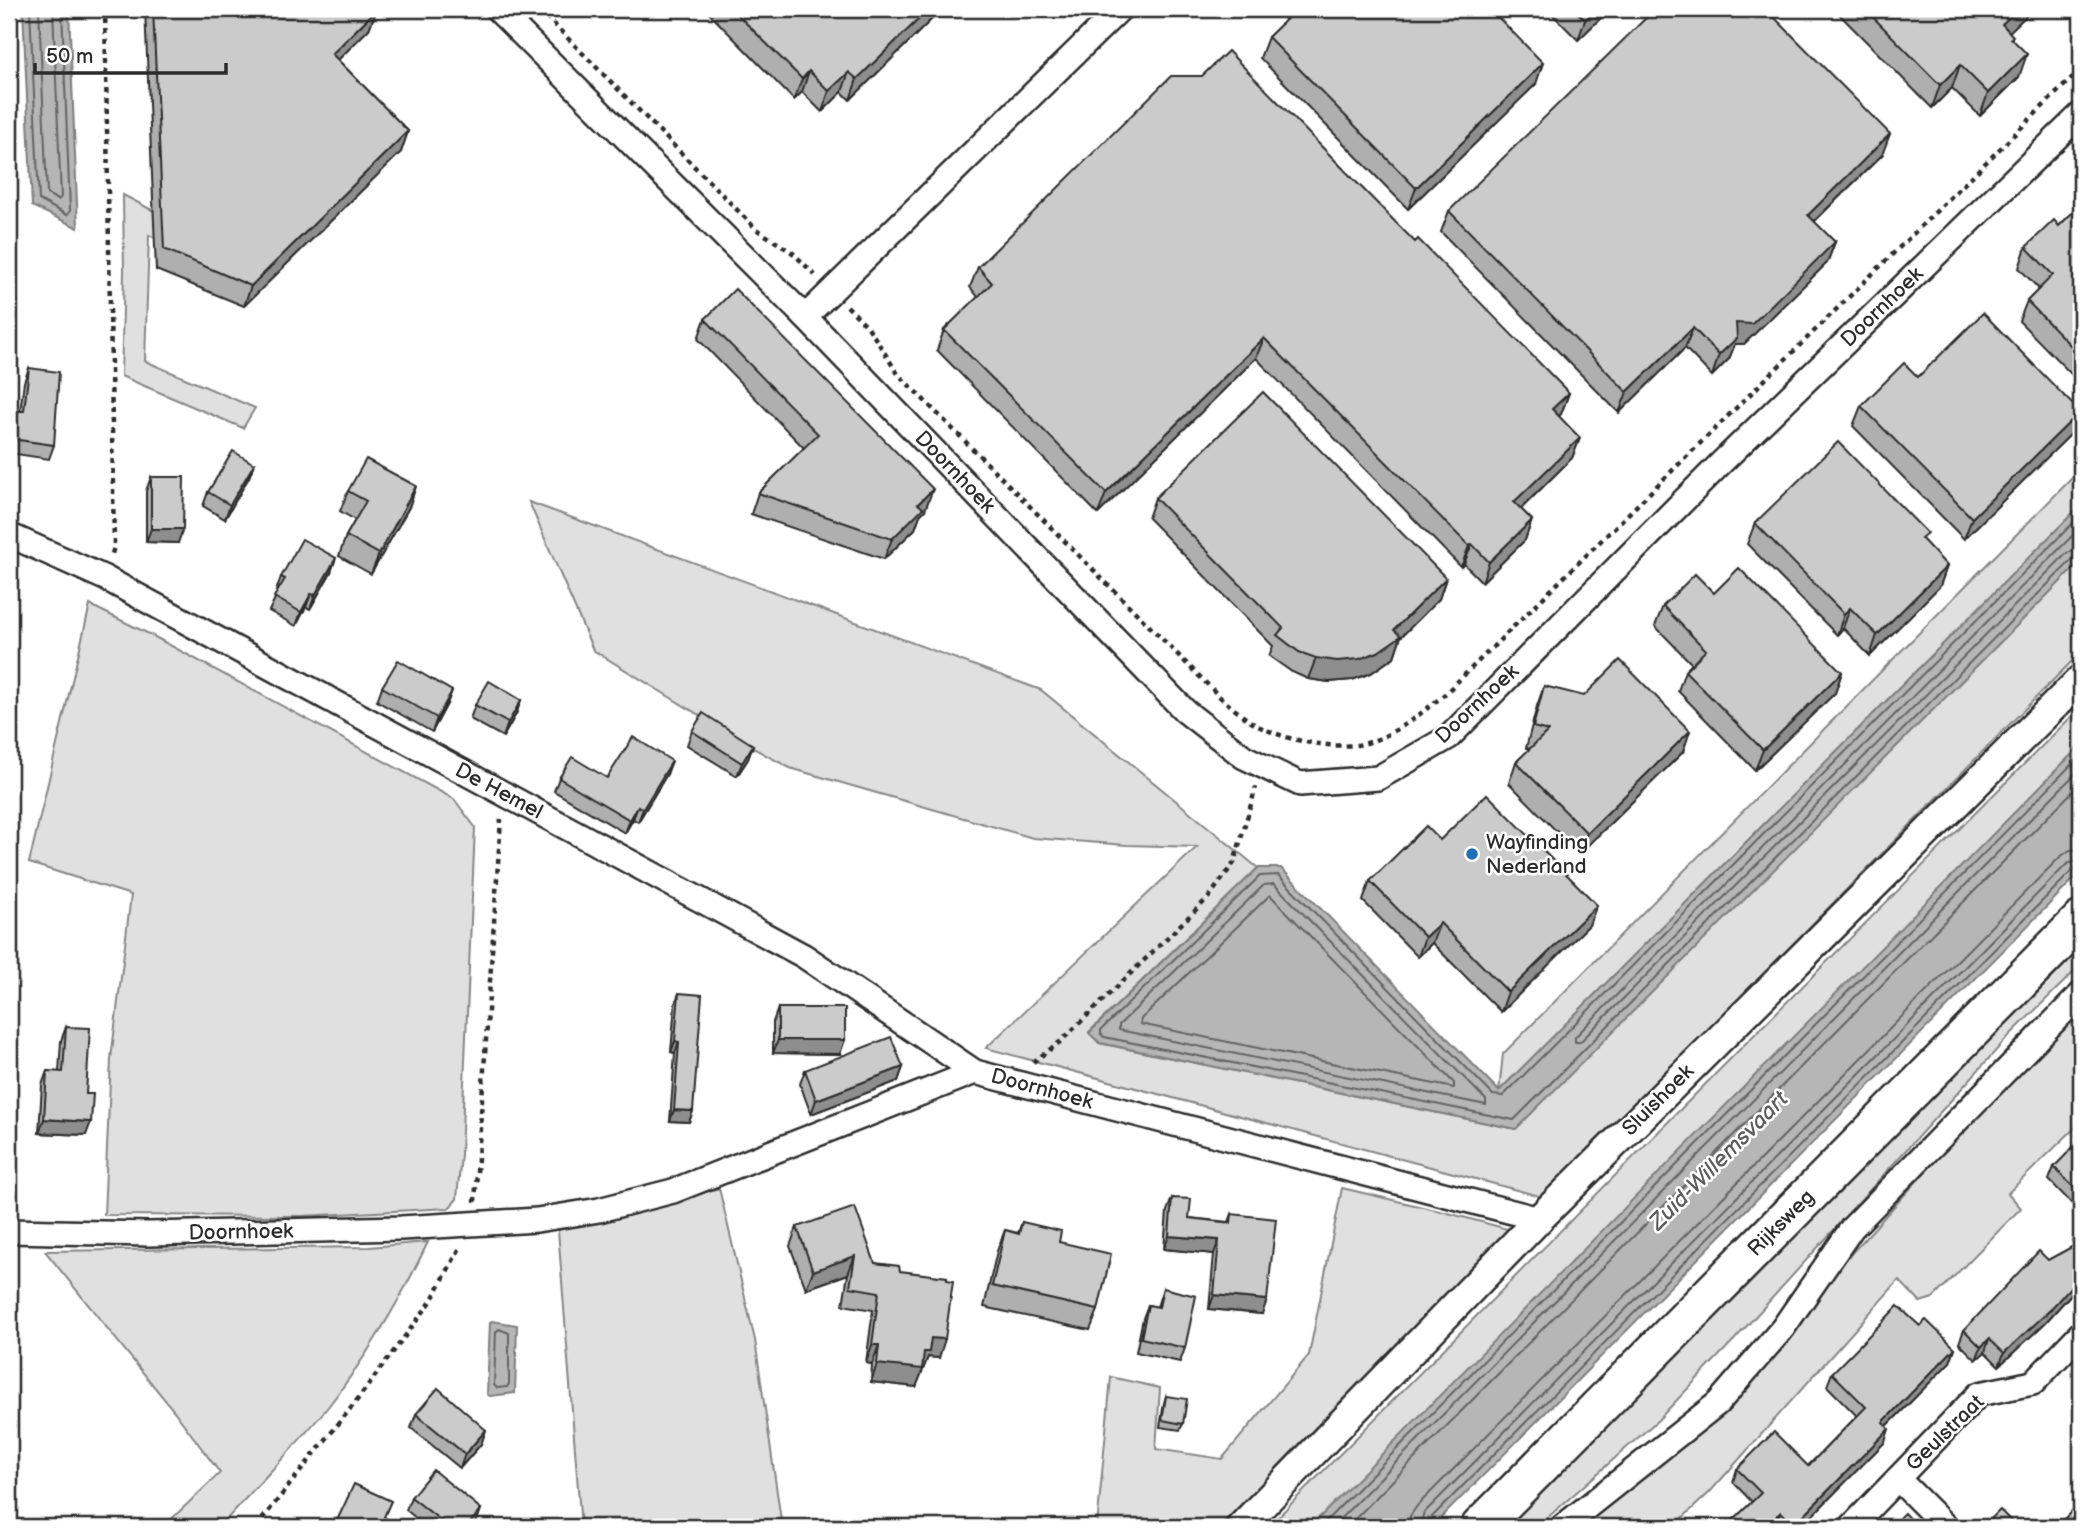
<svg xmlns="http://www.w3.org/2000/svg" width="2090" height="1536" font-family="'Balsamiq Sans',sans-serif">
<rect width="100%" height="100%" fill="#fff"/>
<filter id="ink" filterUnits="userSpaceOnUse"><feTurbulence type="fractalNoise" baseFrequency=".0143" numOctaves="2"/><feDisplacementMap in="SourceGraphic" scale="14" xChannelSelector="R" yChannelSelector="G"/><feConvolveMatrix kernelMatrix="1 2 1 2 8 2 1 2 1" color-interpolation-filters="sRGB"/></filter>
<g filter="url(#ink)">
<g fill="#e0e0e0" stroke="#868686" stroke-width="2">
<path d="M123,195L262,267L253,283L149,235L145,361L255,408L243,428L121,376L124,273Z"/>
<path d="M2081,469V505L1499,1091L1503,1054Z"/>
<path d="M529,502L1041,690L1258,868L1089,1032L1099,1043L1515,1129L2081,561V652L1543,1197L986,1048L1197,847L1127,845L1033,838L790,768L753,748L593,650Z"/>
<path d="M90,605L153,636L454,799L475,827L461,1154L457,1199L449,1208L302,1216L104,1215L111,1059L131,895L29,863Z"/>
<path d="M2081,707V745L1386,1451L1310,1527H1268L1751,1038Z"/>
<path d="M2081,936V965L2010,1035L1735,1339L1658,1420L1537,1527H1496Z"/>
<path d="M2081,1005V1122L2008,1193L2021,1208L1933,1298L1920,1302L1899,1280L1710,1492L1673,1527H1580L1756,1359L2031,1055Z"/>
<path d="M719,1188L755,1340L782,1527H581L558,1230L650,1209Z"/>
<path d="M1342,1188L1448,1213L1511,1230L1219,1527H1097L1111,1377L1160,1388L1156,1449L1222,1459L1309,1355Z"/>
<path d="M428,1242C401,1299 370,1352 331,1403C297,1446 256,1485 220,1527H163L220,1473L174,1411L45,1251L369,1247Z"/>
</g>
<g fill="#b6b6b6" stroke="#7e7e7e" stroke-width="2">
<path d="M23,9H69L78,228L32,206Z"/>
<path d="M2081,505V561L1516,1129L1100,1043L1089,1033L1258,868H1281L1499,1091Z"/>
<path d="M2081,745V872L1432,1527H1310Z"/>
<path d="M492,1321L517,1325L515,1393L490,1396L487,1394L490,1322Z"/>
</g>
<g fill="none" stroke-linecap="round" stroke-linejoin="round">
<g stroke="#636363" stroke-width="2">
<path d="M30,9L39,200L67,215L70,211L62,9"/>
<path d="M39,9L47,194L58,200L61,197L53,9"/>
<path d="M2081,515L1503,1096L1493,1095L1278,875L1260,876L1101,1030V1034L1104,1037L1514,1120L2073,559L2081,557"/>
<path d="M2081,527L1575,1037V1042H1580L2067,553L2081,548"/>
<path d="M1274,884L1486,1100V1105L1119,1030V1025L1264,885Z"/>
<path d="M1270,895L1454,1083V1088L1140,1024L1141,1019Z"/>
<path d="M499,1329L509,1333V1384L507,1387L497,1388L494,1385L496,1332Z"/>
<path d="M1320,1527L2081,755"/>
<path d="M1332,1527L2081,768"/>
<path d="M1347,1527L2081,783"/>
<path d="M1409,1527L1410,1516L1417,1506L2060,857L2070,850L2081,849"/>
<path d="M1419,1527L1424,1513L2067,864L2081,859"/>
<path d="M1428,1527L1430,1519L2073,870L2081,868"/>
</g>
<defs>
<g id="minor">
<path d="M497,9L805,317L1185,711L1244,757L1300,784L1378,778L1449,737L1722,462L2081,114"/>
<path d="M805,317L1120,9"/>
<path d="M9,535L105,578L804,956L975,1072"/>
<path d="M9,1231L149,1234L401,1228L537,1220L599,1210L673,1191L975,1072L1539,1219"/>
<path d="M1898,1479L1946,1527"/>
<path d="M1562,1527L1718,1403L1783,1328L1852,1228L2081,994"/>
<path d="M1851,1527L1979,1394L2033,1383L2081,1333"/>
</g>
<path id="tertiary" d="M1241,1527L1539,1219L2081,679"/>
<path id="primary" d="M1480,1527L2081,920"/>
</defs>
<use href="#minor" stroke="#2b2b2b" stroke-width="28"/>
<use href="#tertiary" stroke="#2b2b2b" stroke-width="33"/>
<use href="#primary" stroke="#2b2b2b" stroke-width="42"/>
<g stroke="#2b2b2b" stroke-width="4.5" stroke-dasharray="5 5" stroke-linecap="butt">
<path d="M105,9L114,547L111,557"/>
<path d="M539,9L756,229L793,253L815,275"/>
<path d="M847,306L868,327L898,374L1221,698C1232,707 1244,718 1256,725C1286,740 1323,748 1357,745C1387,741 1424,712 1446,693L2081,69"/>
<path d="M1033,1062L1060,1042L1209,897L1234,863L1256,787"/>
<path d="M475,1202L501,819"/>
<path d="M256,1527L351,1408L430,1303L461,1246"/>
</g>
<use href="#minor" stroke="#fff" stroke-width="23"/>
<use href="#tertiary" stroke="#fff" stroke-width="28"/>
<use href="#primary" stroke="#fff" stroke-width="37"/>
</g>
<g fill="#afafaf" stroke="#2b2b2b" stroke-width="2">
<path d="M145,9H377L369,29L338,60L408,131L401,152L244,306L156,270Z"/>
<path d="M705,9H942L850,100L842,92L822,112L802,92L794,100Z"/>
<path d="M1275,9H1490L1536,84L1408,209L1260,58L1268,37L1286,20Z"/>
<path d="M1547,9H1610L1578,40Z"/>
<path d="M1834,9H2033L2009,32L2012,39L2019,77L1980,116L1952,88L1932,108Z"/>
<path d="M1882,155L1814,222L1835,242L1827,263L1744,344H1735L1729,359L1712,376L1685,348L1619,413L1441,232L1449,211Z"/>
<path d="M2081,204V384L2019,321L2027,301L2039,289L2019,268L2026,247L2059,226Z"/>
<path d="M1415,242L1569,393L1561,414L1558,416L1580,438L1572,458L1521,509L1532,520L1525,540L1482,582L1464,564L1461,567L1256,358L1098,514L937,350L944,330L978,297L970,287L978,267Z"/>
<path d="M705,319L925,510L920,515L915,529L884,559L751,514L758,493L804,448L698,339Z"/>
<path d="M29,368L54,445L49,459L10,453L9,455V411H20L24,382Z"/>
<path d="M1918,377L2080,412L2073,432L1964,539L1853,426L1861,406Z"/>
<path d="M254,464L249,477L225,519L203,506L208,492Z"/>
<path d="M151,477L178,543L146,542V491Z"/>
<path d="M416,486L409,507L371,574L339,556L346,536L355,520L340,511L348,491Z"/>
<path d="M1155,498L1446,578L1439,599L1401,636L1394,657L1371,673L1352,680L1329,682L1308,679L1292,672L1269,656L1273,646L1148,518Z"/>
<path d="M1755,523L1924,542L1947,566L1940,586L1870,656L1843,628L1837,635L1747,544Z"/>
<path d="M331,572L310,609L306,607L296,626L269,611L278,592L276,591L281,577Z"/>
<path d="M1714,593L1842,672L1835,693L1755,770L1678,691L1685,671L1692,664L1655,626L1663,606Z"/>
<path d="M1544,686L1683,752L1579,854L1509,783L1516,762L1530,749L1526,748L1537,706Z"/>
<path d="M382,687L447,704L432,732L377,701Z"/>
<path d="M521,700L516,714L503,737L470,719L475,705Z"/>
<path d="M692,731L753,745L748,759L737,776L687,745Z"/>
<path d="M667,774L638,822L633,819L625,833L554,791L559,778H607Z"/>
<path d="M1370,881L1589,925L1501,1012L1432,943L1418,957L1363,901Z"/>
<path d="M679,993L693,1111L689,1122L670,1121L675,1053L671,1052L675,1004Z"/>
<path d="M778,1008L840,1054L773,1053V1022Z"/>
<path d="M66,1027L86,1094V1135L39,1133L42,1085L47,1071L59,1072L61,1041Z"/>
<path d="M903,1067L898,1081L811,1114L800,1084L805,1070Z"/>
<path d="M2081,1123V1213L2049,1180L2054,1167L2081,1140L2076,1136Z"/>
<path d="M1172,1198L1189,1218L1229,1222L1232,1214L1262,1314L1209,1309L1214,1254L1164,1249L1167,1211Z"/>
<path d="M1022,1222L1059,1242L1098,1310L1090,1330L984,1307L997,1251L1005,1230L1018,1233Z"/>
<path d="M2081,1223V1283L2045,1323L1999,1366L1985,1352L1976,1360L1959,1343L1964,1330L2048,1260L2076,1245L2072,1241L2077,1228Z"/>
<path d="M797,1227L875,1263L900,1271L939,1358L928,1357L916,1387L871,1382L872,1364L866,1363L873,1310L843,1305L848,1274L806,1289L790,1246Z"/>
<path d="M1163,1288L1185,1348L1180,1362L1136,1352L1143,1318L1148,1305L1157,1307Z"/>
<path d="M1920,1326L1955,1348L1950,1362L1887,1426L1885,1442L1801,1527H1778L1776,1525L1774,1527H1726L1752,1502L1733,1482L1737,1469L1808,1466L1857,1416L1827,1386L1832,1373Z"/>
<path d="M1166,1396L1183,1424L1180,1430L1160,1427L1164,1403Z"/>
<path d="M416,1414L486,1430L481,1444L460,1468L411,1428Z"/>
<path d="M411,1497L481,1509L476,1523L473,1527H427L406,1510Z"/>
</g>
<g fill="#8e8e8e" stroke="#2b2b2b" stroke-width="2">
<path d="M377,9L369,29L324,74L332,54Z"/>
<path d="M929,9H942L850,100L857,79Z"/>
<path d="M1597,9H1610L1578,40L1585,20Z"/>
<path d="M2018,9H2033L1994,47L2002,24Z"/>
<path d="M2027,54L2019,77L1980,116L1988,93Z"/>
<path d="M1543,63L1536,84L1408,209L1416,188Z"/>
<path d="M1960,65L1952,88L1932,108L1940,85Z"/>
<path d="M809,71L802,92L794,100L802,79Z"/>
<path d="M849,72L842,92L822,112L829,91Z"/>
<path d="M408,131L401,152L244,306L251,286Z"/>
<path d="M1890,134L1882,155L1800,235L1808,215Z"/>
<path d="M1835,242L1827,263L1744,344H1735L1729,359L1712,376L1719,355L1736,323Z"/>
<path d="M1693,328L1685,348L1619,413L1627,392Z"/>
<path d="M1264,338L1256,358L1098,514L1106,493Z"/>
<path d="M1569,393L1561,414L1544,430L1552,409Z"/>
<path d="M2080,412L2073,432L1964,539L1972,518Z"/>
<path d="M1580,438L1572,458L1507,522L1514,502Z"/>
<path d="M254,464L249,477L225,519L230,505Z"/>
<path d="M416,486L409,507L371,574L379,554Z"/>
<path d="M933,489L925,510L920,515L915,529L884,559L892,539L918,504Z"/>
<path d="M1532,520L1525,540L1482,582L1489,562Z"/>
<path d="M151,529H183L178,543L146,542Z"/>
<path d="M1472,544L1464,564L1461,567L1469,546Z"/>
<path d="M336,558L331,572L310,609L315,595Z"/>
<path d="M1947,566L1940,586L1870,656L1877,635Z"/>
<path d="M1446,578L1439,599L1400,638L1401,636L1394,657L1371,673L1352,680L1329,682L1308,679L1316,658L1394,630Z"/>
<path d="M311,594L306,607L296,626L301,612Z"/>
<path d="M1850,608L1843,628L1837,635L1844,614Z"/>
<path d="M1842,672L1835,693L1755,770L1763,750Z"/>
<path d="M452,691L447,704L432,732L437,718Z"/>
<path d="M521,700L516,714L503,737L508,723Z"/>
<path d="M1690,731L1683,752L1579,854L1587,833Z"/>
<path d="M753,745L748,759L737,776L742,763Z"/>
<path d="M672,761L667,774L638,822L643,809Z"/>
<path d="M638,806L633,819L625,833L630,820Z"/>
<path d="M1597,905L1589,925L1501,1012L1508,992Z"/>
<path d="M1440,923L1432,943L1418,957L1425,937Z"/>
<path d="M778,1040H845L840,1054L773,1053Z"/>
<path d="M675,1041L679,1042L675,1053L671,1052Z"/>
<path d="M903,1067L898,1081L811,1114L816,1100Z"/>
<path d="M674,1110L693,1111L689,1122L670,1121Z"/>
<path d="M44,1119L91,1122L86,1135L39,1133Z"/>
<path d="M1169,1236L1219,1240L1214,1254L1164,1249Z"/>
<path d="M855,1256L848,1274L806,1289L813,1271Z"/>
<path d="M2081,1275V1283L2045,1323L1999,1366L2004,1353Z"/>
<path d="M1214,1295L1267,1300L1262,1314L1209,1309Z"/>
<path d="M931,1338L945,1339L939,1358L928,1357L916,1387L871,1382L877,1364L924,1352Z"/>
<path d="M1989,1339L1985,1352L1976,1360L1981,1347Z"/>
<path d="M872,1345H879L872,1364L866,1363Z"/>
<path d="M1955,1348L1950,1362L1878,1435L1883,1422Z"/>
<path d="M1889,1429L1885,1442L1801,1527H1793L1794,1525Z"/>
<path d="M486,1430L481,1444L460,1468L465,1454Z"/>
<path d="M481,1509L476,1523L473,1527H467Z"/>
<path d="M1781,1512L1776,1525L1774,1527H1766Z"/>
</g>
<g fill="#cbcbcb" stroke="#2b2b2b" stroke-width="2">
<path d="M153,9H377L332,54L408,131L251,286L164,249Z"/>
<path d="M732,9H929L857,79L849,72L829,91L809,71L802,79Z"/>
<path d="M1297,9H1490L1543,63L1416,188L1268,37Z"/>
<path d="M1574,9H1597L1585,20Z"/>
<path d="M1655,9H1766L1890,134L1808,215L1835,242L1752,324L1736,323L1737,338L1719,355L1693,328L1627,392L1449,211Z"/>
<path d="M1865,9H2018L2002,24L2013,36L2011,38L2027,54L1988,93L1960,65L1940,85Z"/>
<path d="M1228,51L1415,242L1418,239L1569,393L1552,409L1580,438L1514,502L1532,520L1489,562L1472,544L1469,546L1264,338L1106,493L944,330L992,283L978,267L1171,76H1202Z"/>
<path d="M2081,204V247L2080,248L2081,250V356L2027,301L2053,275L2026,247L2054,220L2059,226Z"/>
<path d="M735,289L933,489L918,504L923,508L892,539L758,493L818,434L705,319Z"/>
<path d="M1983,313L2080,412L1972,518L1861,406L1904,363L1918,377Z"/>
<path d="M29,368L59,372L54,445L11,439V449H9V411H24Z"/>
<path d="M1263,392L1446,578L1394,630L1401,636L1378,652L1359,659L1337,661L1316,658L1299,652L1277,635L1283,628L1155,498Z"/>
<path d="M1838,442L1927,533L1921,538L1947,566L1877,635L1850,608L1844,614L1755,523Z"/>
<path d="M233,451L254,464L230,505L208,492Z"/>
<path d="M366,459L416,486L379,554L346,536L366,501L348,491Z"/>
<path d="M151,477H184L183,529H151Z"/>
<path d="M302,539L336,558L315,595L311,594L301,612L274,597L285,579L281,577Z"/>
<path d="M1739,568L1842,672L1763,750L1685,671L1706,650L1663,606L1695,574L1714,593Z"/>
<path d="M398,660L452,691L437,718L382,687Z"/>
<path d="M1620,660L1690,731L1587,833L1516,762L1548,731L1533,727L1544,686L1584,696Z"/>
<path d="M489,681L521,700L508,723L475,705Z"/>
<path d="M703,713L753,745L742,763L692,731Z"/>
<path d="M633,737L672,761L643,809L638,806L630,820L559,778L572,757L607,778Z"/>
<path d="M1487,794L1597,905L1508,992L1440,923L1425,937L1370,881L1426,826L1440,840Z"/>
<path d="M679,993L702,995L693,1111L674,1110L679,1042L675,1041Z"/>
<rect x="778" y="1008" width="67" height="32"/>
<path d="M66,1027L90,1028L86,1094H93L91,1122L44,1119L47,1071L63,1072Z"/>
<path d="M891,1037L903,1067L816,1100L805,1070Z"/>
<path d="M2081,1139V1195L2054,1167Z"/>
<path d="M1172,1198L1191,1199L1189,1218L1231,1223L1232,1214L1276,1219L1267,1300L1214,1295L1219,1240L1169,1236Z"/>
<path d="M855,1207L875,1263L899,1266L900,1271L947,1277V1280L953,1281L945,1339L931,1338L929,1352H924L922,1369L877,1364L879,1345H872L879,1292L850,1287L855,1256L813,1271L797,1227Z"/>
<path d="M1022,1222L1061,1231L1059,1242L1111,1254L1098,1310L992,1286L1005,1230L1019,1234Z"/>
<path d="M2081,1223V1232L2077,1228Z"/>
<path d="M2081,1242V1275L2050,1310L2004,1353L1989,1339L1981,1347L1964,1330L2039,1251L2048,1260Z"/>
<path d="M1163,1288L1196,1296L1185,1348L1141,1338L1148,1305L1159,1307Z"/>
<path d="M1898,1306L1920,1326L1926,1320L1955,1348L1883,1422L1889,1429L1794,1525L1781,1512L1766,1527H1726L1761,1493L1737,1469L1774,1432L1808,1466L1866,1407L1832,1373Z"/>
<path d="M438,1388L486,1430L465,1454L416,1414Z"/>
<path d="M1166,1396L1187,1399L1183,1424L1162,1420Z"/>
<path d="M433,1470L481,1509L467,1527H449L411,1497Z"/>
<path d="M354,1484L391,1501L384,1517L389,1520L386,1527H334Z"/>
<path d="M2081,1502V1527H2056Z"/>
<path d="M2000,1510L2016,1526L2015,1527H1983Z"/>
<path d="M1904,1513L1914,1524L1916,1522L1921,1527H1890Z"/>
</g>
</g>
<circle fill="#1f6fb2" stroke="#fff" stroke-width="2.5" cx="1472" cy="854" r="7"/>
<g text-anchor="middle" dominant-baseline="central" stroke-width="5" stroke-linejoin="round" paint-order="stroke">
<g font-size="21" fill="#2b2b2b" stroke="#fff">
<text transform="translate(1882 307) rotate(-44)">Doornhoek</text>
<text transform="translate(955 472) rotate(46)">Doornhoek</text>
<text transform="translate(1477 704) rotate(-43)">Doornhoek</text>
<text transform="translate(499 791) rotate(28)">De Hemel</text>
<text transform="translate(1042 1089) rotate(15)">Doornhoek</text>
<text transform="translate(1658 1100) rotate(-45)">Sluishoek</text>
<text transform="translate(1781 1223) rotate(-45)">Rijksweg</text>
<text transform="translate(241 1232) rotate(-1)">Doornhoek</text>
<text transform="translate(1945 1433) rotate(-44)">Geulstraat</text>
</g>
<g font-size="21" fill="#2b2b2b" stroke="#fff" text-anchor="start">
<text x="1486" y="842">Wayfinding<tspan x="1486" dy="24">Nederland</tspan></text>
</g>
<g font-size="23" font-style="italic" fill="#5c5c5c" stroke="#fff">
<text transform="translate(1719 1161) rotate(-45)">Zuid-Willemsvaart</text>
</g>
</g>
<rect width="2090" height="1536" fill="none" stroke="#fff" stroke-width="35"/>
<rect x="18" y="18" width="2055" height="1501" fill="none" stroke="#2b2b2b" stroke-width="2.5" filter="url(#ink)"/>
<path d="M35 63v10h191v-10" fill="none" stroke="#2b2b2b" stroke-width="3.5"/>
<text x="46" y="63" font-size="21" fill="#2b2b2b" stroke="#ffffff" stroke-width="5" paint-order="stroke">50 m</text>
</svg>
